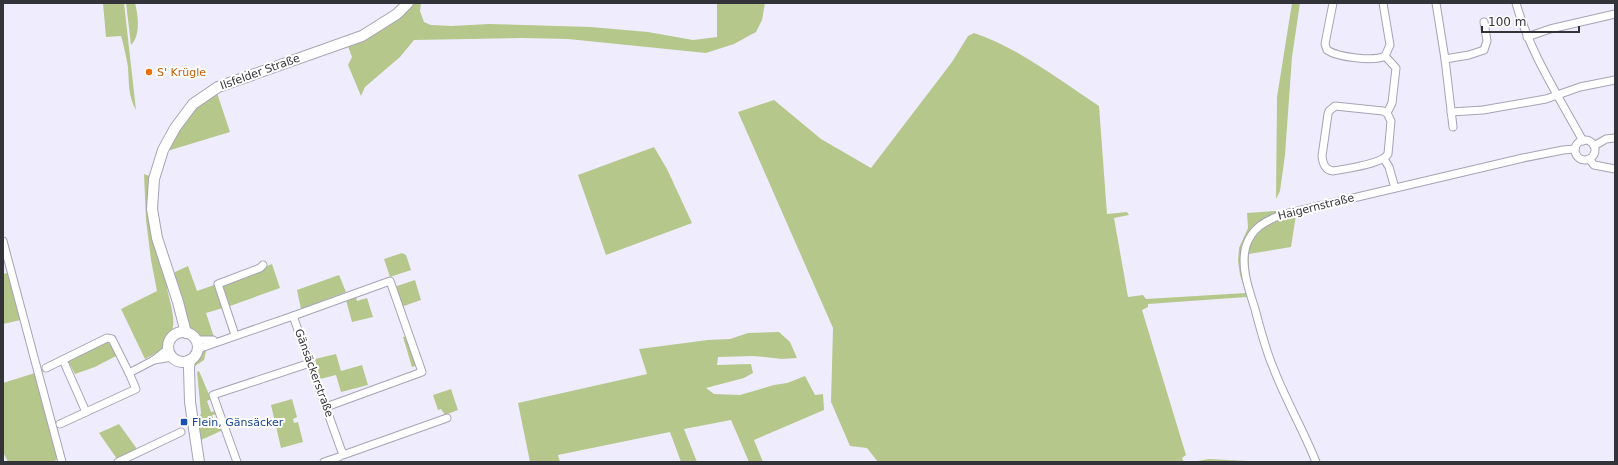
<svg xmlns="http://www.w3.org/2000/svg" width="1618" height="465" font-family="'DejaVu Sans',sans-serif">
<rect width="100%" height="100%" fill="#efedfd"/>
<g fill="#b6c78b">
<path d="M103,3H124L136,110C128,96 129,82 128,67C126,56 124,46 121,36L106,37Z"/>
<path d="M126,3H135C138,15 141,35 131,45Z"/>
<path d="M405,3H421L420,11L424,22L431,25L451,26L489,24L591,27L648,32L693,40L717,37V3H765L762,20L756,32L734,44L706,53L568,39L522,38L414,40L400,57L365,87L361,96L348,65L352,57L347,44Z"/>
<path d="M1292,3H1300L1292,57L1285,155L1280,191L1276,199L1277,97Z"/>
<path d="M974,33C1017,47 1061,81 1099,106L1107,214L1127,212L1129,215L1114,218L1128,297L1143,295L1146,299L1246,293L1240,275L1238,261L1239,248L1248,228L1247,213L1275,211L1297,208L1291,247L1249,254C1247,283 1258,313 1266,342L1262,343L1247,297L1148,304V307L1142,310L1186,455L1182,458L1184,462H878L867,448L850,446L831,402L833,328L738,112L774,100L821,139L871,168L952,62L968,36Z"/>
<path d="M216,90L230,132L164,152L194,105Z"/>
<path d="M654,147L667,169L692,223L606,255L578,175Z"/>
<path d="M144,174L152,177L151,208L170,286L167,288C169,298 175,317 173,327C172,332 167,337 165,342H166C163,351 154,354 145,359L121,309L157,291L151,260L146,220Z"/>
<path d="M402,253L406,255L411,270L390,277L384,259Z"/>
<path d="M272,264L280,288L230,306L223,287L225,283Z"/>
<path d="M188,266L197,291L214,285L223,308L206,313L214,337L205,338L199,337L188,328L173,276L175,272Z"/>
<path d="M12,272L25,319L3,324V274Z"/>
<path d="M339,275L346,292L301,309L297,290Z"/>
<path d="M415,280L421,300L401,307L394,287Z"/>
<path d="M356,296L357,301L367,298L373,317L352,322L346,300Z"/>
<path d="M779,332L790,342L797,358L782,359L754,356L718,357L717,365L751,364L753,373L744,378L706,388L714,394L740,395L774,385L787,383L805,376L815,395L823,394L824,410L754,440L763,462H749L731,420L684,429L697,462H681L670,432L558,455L560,462H530L518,403L647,374L639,349L708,340L730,339L748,333Z"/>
<path d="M407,336L417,365L412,367L403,337Z"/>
<path d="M105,342L111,344L116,356L95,367L75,374L68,361Z"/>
<path d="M207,347L204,360L192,368C193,359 200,351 207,347Z"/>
<path d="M336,354L341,371L362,365L368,385L341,392L336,375L320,379L315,359Z"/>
<path d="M199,371L211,399L207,401L211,412L215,411L217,414L212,415L216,427L221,426L223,430L201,440L199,420L201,413L197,372Z"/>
<path d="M38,372L61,457L53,462H8L3,452V383Z"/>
<path d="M451,389L458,410L445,415L441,409L438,410L433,395Z"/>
<path d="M292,399L297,417L293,419L294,423L298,422L303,442L281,448L271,405Z"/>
<path d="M119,424L137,449L117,459L99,433Z"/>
<path d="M1209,459L1268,462H1192Z"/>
</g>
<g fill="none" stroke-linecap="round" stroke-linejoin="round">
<defs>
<g id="street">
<path d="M1333,3L1325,44L1327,50C1337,57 1374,62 1385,56L1390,45L1383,3"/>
<path d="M1436,3L1445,59L1453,127"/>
<path d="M1516,3C1530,53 1558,95 1583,141"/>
<path d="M1527,37L1550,29L1615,14"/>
<path d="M1385,56L1396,68L1392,103L1387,113"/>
<path d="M1445,59L1469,55L1484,50L1487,41L1484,22"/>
<path d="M1335,106L1383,111L1387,113L1391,121L1388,154C1382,164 1345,169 1333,171C1325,170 1323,164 1322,156L1328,114L1329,111Z"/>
<path d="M1451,112L1483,110L1546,99L1580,87L1615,80"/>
<circle cx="1585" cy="150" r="10"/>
<path d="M1594,146L1606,139L1615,138"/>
<path d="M1384,159L1389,167L1395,188"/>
<path d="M1589,159L1594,165L1615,169"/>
<path d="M3,241L62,462"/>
<path d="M293,316L390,281L422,372L326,407"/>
<path d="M235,335L218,284L260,268L263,265"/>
<path d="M196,340H213"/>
<path d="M198,349L293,316L343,455L447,418"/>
<path d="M63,360L86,412"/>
<path d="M154,360L172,357"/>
<path d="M46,368L107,338L112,339L129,373L154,360L169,348"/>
<path d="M60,424L136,389L129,373"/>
<path d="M118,462L181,432"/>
<path d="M237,462L213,395L310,363"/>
<path d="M324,462L339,457"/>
<path d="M1316,462C1303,429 1285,399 1273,367C1265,348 1260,328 1255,309C1249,290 1240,266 1246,246C1252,228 1265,221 1281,215L1523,158L1563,150L1575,149"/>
</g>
<g id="secondary">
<circle cx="183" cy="347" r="15"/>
<path d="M186,333L178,302L157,238L152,209L154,179L163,150L175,128L193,104L218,87L362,36L397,14L408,3"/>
<path d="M190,360L189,368L190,402L199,462"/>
</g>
</defs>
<use href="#street" stroke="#a5a3b5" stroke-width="9"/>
<use href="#secondary" stroke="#a5a3b5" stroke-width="12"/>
<use href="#street" stroke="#fff" stroke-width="7"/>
<use href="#secondary" stroke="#fff" stroke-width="10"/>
</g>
<circle fill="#e8710a" stroke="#fff" stroke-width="1.5" cx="149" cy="72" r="4"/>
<rect fill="#1a4fb4" stroke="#fff" stroke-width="1.5" x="180" y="418" width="8" height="8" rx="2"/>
<g text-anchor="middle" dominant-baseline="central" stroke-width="4" stroke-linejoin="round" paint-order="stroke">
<g font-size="11" fill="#c56008" stroke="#fff" text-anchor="start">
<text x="157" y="72">S' Krügle</text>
</g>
<g font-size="11" fill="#33333a" stroke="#fff">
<text transform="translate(260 72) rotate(-20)">Ilsfelder Straße</text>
<text transform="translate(1316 207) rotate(-14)">Haigernstraße</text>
<text transform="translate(314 373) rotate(70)">Gänsäckerstraße</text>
</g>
<g font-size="11" fill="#164399" stroke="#fff" text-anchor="start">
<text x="192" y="422">Flein, Gänsäcker</text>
</g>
</g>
<rect width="1618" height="465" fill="none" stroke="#33333a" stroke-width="8"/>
<path d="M1482 26v6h97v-6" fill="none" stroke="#33333a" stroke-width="2"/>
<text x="1488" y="26" font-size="12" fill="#33333a" stroke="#ffffff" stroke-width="3" paint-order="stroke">100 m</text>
</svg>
